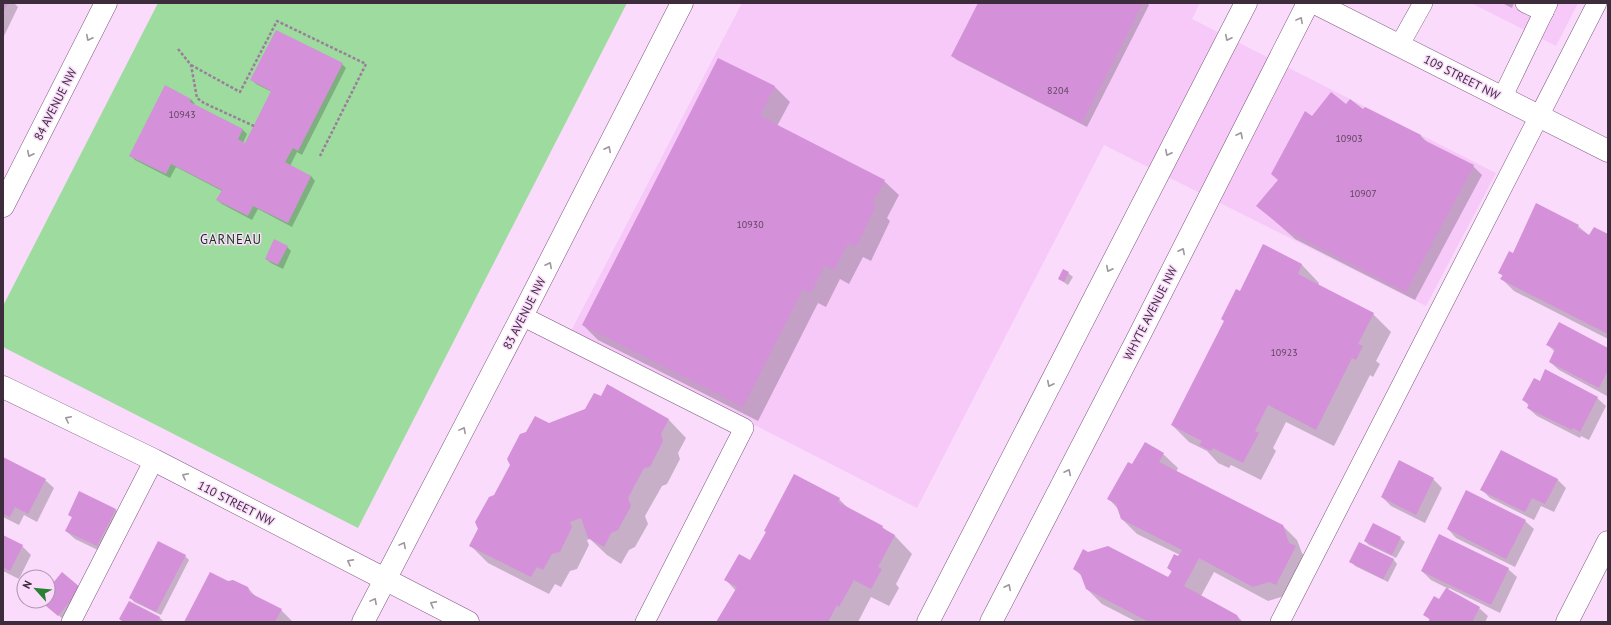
<svg xmlns="http://www.w3.org/2000/svg" width="1611" height="625" font-family="'PT Sans',sans-serif">
<rect width="100%" height="100%" fill="#fadbfb"/>
<g fill="#f6c9f8">
<path d="M742,3H1200L1192,19L1496,173L1426,306L1104,145L917,508L571,331Z"/>
<path d="M1471,3H1578L1556,46Z"/>
</g>
<path fill="#9edb9f" d="M158,3H627L358,528L3,347V306Z"/>
<g fill="#0003">
<path d="M3,3H14L18,7L3,38Z"/>
<path d="M979,3H1147L1149,5L1087,127L957,60L952,56Z"/>
<path d="M1502,3H1514L1512,8Z"/>
<path d="M719,59L775,87L790,102L777,126L884,181L899,195L887,218L890,221L871,261L863,257L849,284L840,279L826,307L818,303L758,421L598,340L583,325Z"/>
<path d="M342,64L346,68L302,155L297,152L290,166L311,176L315,181L292,227L258,209L252,220L222,204L217,200L222,191L176,167L170,178L135,160L131,156L191,99L195,104L194,105L243,130L247,134L243,143L245,144L272,92L256,84L252,80Z"/>
<path d="M1346,106L1363,111L1365,108L1421,136L1429,144L1473,166L1482,175L1415,300L1295,239L1258,206L1279,180L1312,117Z"/>
<path d="M1578,226L1590,236L1608,235V339L1514,291L1502,279L1503,276L1499,273L1513,254Z"/>
<path d="M1264,245L1302,265L1319,283L1318,286L1373,314L1391,332L1376,361L1380,364L1373,377L1370,375L1334,446L1286,422L1273,448L1276,451L1261,480L1231,465L1229,468L1218,463L1207,451L1189,442L1172,425Z"/>
<path d="M287,247L291,251L283,269L271,263L266,259Z"/>
<path d="M1068,273L1073,277L1068,285L1059,279Z"/>
<path d="M1548,345L1608,349L1607,396L1559,370L1550,362L1555,352Z"/>
<path d="M1540,382L1597,398L1606,406L1589,440L1581,436L1580,438L1537,416L1528,408L1529,406L1524,400Z"/>
<path d="M608,386L669,420L686,438L678,453L680,459L667,484L662,486L645,516L648,524L635,547L629,550L621,564L607,555L590,539L587,540L589,545L577,569L570,571L561,587L555,584L549,594L488,563L470,545L494,496L549,424L586,410L601,397Z"/>
<path d="M1163,454L1178,468L1176,472L1282,525L1297,540L1302,553L1310,562L1284,596L1268,601L1214,572L1201,596L1237,616L1243,622H1137L1102,604L1087,589L1083,577L1074,569L1088,553L1169,578L1172,572L1168,568L1180,555L1137,534L1122,519L1119,510L1109,499L1133,466Z"/>
<path d="M3,458L45,480L54,488L37,522L24,515L19,525L3,517Z"/>
<path d="M1433,479L1442,488L1425,523L1391,506L1382,497Z"/>
<path d="M1557,479L1566,488L1554,512L1541,506L1534,520L1490,498L1482,490Z"/>
<path d="M839,499L850,510L882,527L895,536L912,554L896,584L899,588L889,606L871,597L858,622H717L736,591L726,580Z"/>
<path d="M115,509L124,518L106,554L75,539L66,531L73,518L69,515Z"/>
<path d="M1525,521L1534,529L1515,567L1456,538L1448,529Z"/>
<path d="M3,536L22,546L31,555L19,579L3,571Z"/>
<path d="M1400,538L1405,542L1396,558L1369,545L1365,541Z"/>
<path d="M185,556L189,560L161,615L134,602L130,597Z"/>
<path d="M1393,559L1397,564L1388,582L1355,566L1351,561Z"/>
<path d="M1508,569L1517,577L1500,613L1449,588L1448,590L1479,608L1488,616L1485,622H1429L1430,620L1425,615L1439,601L1447,588L1431,580L1422,571Z"/>
<path d="M228,582L248,588L257,598L281,610L293,622H186Z"/>
<path d="M80,588L63,619L41,601H48V590Z"/>
<path d="M129,602L160,618L164,622H123L120,619Z"/>
</g>
<g fill="#d490d8">
<path d="M3,3H8L3,12Z"/>
<path d="M978,3H1143L1082,123L951,56Z"/>
<path d="M276,30L343,63L298,151L293,148L285,162L311,176L288,223L253,206L248,216L216,200L222,190L171,164L166,174L129,156L165,85L191,99L190,102L243,129L238,139L245,143L271,91L250,80Z"/>
<path d="M718,58L775,86L760,116L885,180L872,204L876,206L856,247L848,243L834,270L825,265L811,293L803,289L743,407L582,325Z"/>
<path d="M1331,92L1346,104L1350,99L1363,109L1365,107L1421,135L1420,138L1474,165L1406,292L1286,230L1256,206L1278,180L1271,174L1305,111L1312,116Z"/>
<path d="M1536,203L1579,225L1577,228L1589,235L1594,227L1608,234V334L1500,279L1503,275L1498,273L1509,251L1513,253Z"/>
<path d="M274,239L288,246L278,265L265,259Z"/>
<path d="M1263,244L1302,264L1298,274L1374,313L1358,344L1363,346L1356,360L1352,358L1316,430L1268,405L1255,431L1259,433L1243,463L1213,448L1211,451L1199,445L1202,441L1171,425L1224,321L1221,319L1236,289L1240,291Z"/>
<path d="M1063,269L1069,272L1064,282L1058,279Z"/>
<path d="M1559,322L1608,348V370L1599,388L1549,362L1555,349L1546,345Z"/>
<path d="M1545,369L1598,397L1580,432L1573,428L1572,430L1527,408L1529,404L1522,400L1534,378L1540,381Z"/>
<path d="M607,384L669,419L661,434L663,441L650,467L644,468L628,498L631,506L618,530L611,533L604,547L588,538L581,518L570,522L572,527L560,552L552,554L543,570L537,567L531,577L469,546L478,529L475,522L489,497L494,495L510,465L507,459L520,434L526,432L535,416L549,423L585,409L594,393L601,396Z"/>
<path d="M1145,442L1164,453L1159,462L1283,525L1289,543L1296,546L1276,585L1269,582L1253,587L1199,558L1184,586L1237,615L1240,622H1149L1086,589L1080,573L1073,569L1083,549L1088,552L1108,546L1168,577L1172,571L1167,568L1174,554L1178,556L1182,550L1121,519L1116,504L1107,499L1128,462L1132,464Z"/>
<path d="M1501,450L1558,479L1545,504L1532,498L1525,512L1480,490Z"/>
<path d="M3,457L46,479L28,514L15,507L10,517L3,514Z"/>
<path d="M1399,460L1434,478L1416,515L1381,497Z"/>
<path d="M794,474L840,498L838,502L883,526L882,528L895,535L878,567L882,569L871,589L854,580L839,607L837,605L828,622H716L737,587L724,580L739,554L750,560L766,532L764,531Z"/>
<path d="M1466,490L1526,520L1506,559L1447,529Z"/>
<path d="M79,491L116,509L97,546L65,531L72,517L68,515Z"/>
<path d="M1373,523L1401,537L1392,555L1364,541Z"/>
<path d="M1439,534L1509,568L1491,605L1421,571Z"/>
<path d="M3,535L23,545L10,571L3,567Z"/>
<path d="M158,541L186,555L156,612L129,598Z"/>
<path d="M1359,542L1394,559L1383,579L1349,562Z"/>
<path d="M62,572L81,588L58,616L40,601H48V589Z"/>
<path d="M210,572L228,581L233,580L248,587L250,593L282,609L275,622H184Z"/>
<path d="M1446,588L1480,607L1472,622H1428L1430,619L1423,615L1434,596L1439,599Z"/>
<path d="M129,601L160,617L158,622H124L119,619Z"/>
</g>
<g fill="none" stroke-linecap="round" stroke-linejoin="round">
<defs>
<g id="lane">
<path d="M1525,3L1544,12"/>
<path d="M1399,46L1423,3"/>
<path d="M1502,98L1548,3"/>
<path d="M522,316L744,428L645,622"/>
<path d="M71,622L154,460"/>
<path d="M1280,622L1597,3"/>
</g>
<g id="street">
<path d="M3,206L106,3"/>
<path d="M3,387L154,460L468,622"/>
<path d="M363,622L522,316L682,3"/>
<path d="M1567,622L1608,542"/>
</g>
<g id="secondary">
<path d="M1315,3L1608,151"/>
<path d="M928,622L1246,3"/>
<path d="M991,622L1139,336L1308,3"/>
</g>
</defs>
<use href="#lane" stroke="#7b597d" stroke-width="20"/>
<use href="#street" stroke="#7b597d" stroke-width="23"/>
<use href="#secondary" stroke="#7b597d" stroke-width="23"/>
<g stroke="#988098" stroke-width="2.5" stroke-dasharray="3 2" stroke-linecap="butt">
<path d="M178,49L191,65L197,98L204,103L254,126"/>
<path d="M191,65L240,92L277,21L366,64L320,156"/>
</g>
<use href="#lane" stroke="#fff" stroke-width="19"/>
<use href="#street" stroke="#fff" stroke-width="22"/>
<use href="#secondary" stroke="#fff" stroke-width="22"/>
</g>
<defs><path id="oneway-chevron" d="M-2-3.5L2.5 0L-2 3.5" fill="none" stroke-width="1.6" stroke-linecap="round" stroke-linejoin="round"/></defs>
<g stroke="#9e969e">
<use href="#oneway-chevron" transform="translate(1300 20) rotate(-62)"/>
<use href="#oneway-chevron" transform="translate(89 38) rotate(117)"/>
<use href="#oneway-chevron" transform="translate(1228 38) rotate(117)"/>
<use href="#oneway-chevron" transform="translate(1240 135) rotate(-63)"/>
<use href="#oneway-chevron" transform="translate(608 149) rotate(-63)"/>
<use href="#oneway-chevron" transform="translate(1168 153) rotate(117)"/>
<use href="#oneway-chevron" transform="translate(30 154) rotate(117)"/>
<use href="#oneway-chevron" transform="translate(1182 251) rotate(-63)"/>
<use href="#oneway-chevron" transform="translate(549 265) rotate(-63)"/>
<use href="#oneway-chevron" transform="translate(1109 269) rotate(117)"/>
<use href="#oneway-chevron" transform="translate(1050 384) rotate(117)"/>
<use href="#oneway-chevron" transform="translate(68 419) rotate(-154)"/>
<use href="#oneway-chevron" transform="translate(463 430) rotate(-62)"/>
<use href="#oneway-chevron" transform="translate(1068 472) rotate(-63)"/>
<use href="#oneway-chevron" transform="translate(185 476) rotate(-153)"/>
<use href="#oneway-chevron" transform="translate(403 545) rotate(-62)"/>
<use href="#oneway-chevron" transform="translate(350 562) rotate(-152)"/>
<use href="#oneway-chevron" transform="translate(1008 587) rotate(-63)"/>
<use href="#oneway-chevron" transform="translate(374 601) rotate(-62)"/>
<use href="#oneway-chevron" transform="translate(433 604) rotate(-152)"/>
</g>
<g text-anchor="middle" dominant-baseline="central" stroke-width="3" stroke-linejoin="round" paint-order="stroke">
<g font-size="10" fill="#624563">
<text x="1058" y="90">8204</text>
<text x="182" y="114">10943</text>
<text x="1349" y="138">10903</text>
<text x="1363" y="193">10907</text>
<text x="750" y="224">10930</text>
<text x="1284" y="352">10923</text>
</g>
<g font-size="12" fill="#3c2c3c" stroke="#fadbfb">
<text transform="translate(1462 77) rotate(27)">109 STREET NW</text>
<text transform="translate(55 104) rotate(-63)">84 AVENUE NW</text>
<text transform="translate(524 313) rotate(-63)">83 AVENUE NW</text>
<text transform="translate(1150 313) rotate(-63)">WHYTE AVENUE NW</text>
<text transform="translate(236 503) rotate(27)">110 STREET NW</text>
</g>
<g font-size="13" letter-spacing="1" fill="#09350e" stroke="#fadbfb">
<text x="231" y="239">GARNEAU</text>
</g>
</g>
<rect width="1611" height="625" fill="none" stroke="#3c2c3c" stroke-width="8"/>
<g transform="translate(36 589) rotate(297)"><circle r="19" fill="#fadbfb" stroke="#ae95af"/>
<path d="M0-3L7 15L0 10L-7 15Z" fill="#278131"/>
<text y="-6" font-size="11" font-weight="bold" text-anchor="middle" fill="#3c2c3c">N</text>
</g>
</svg>
